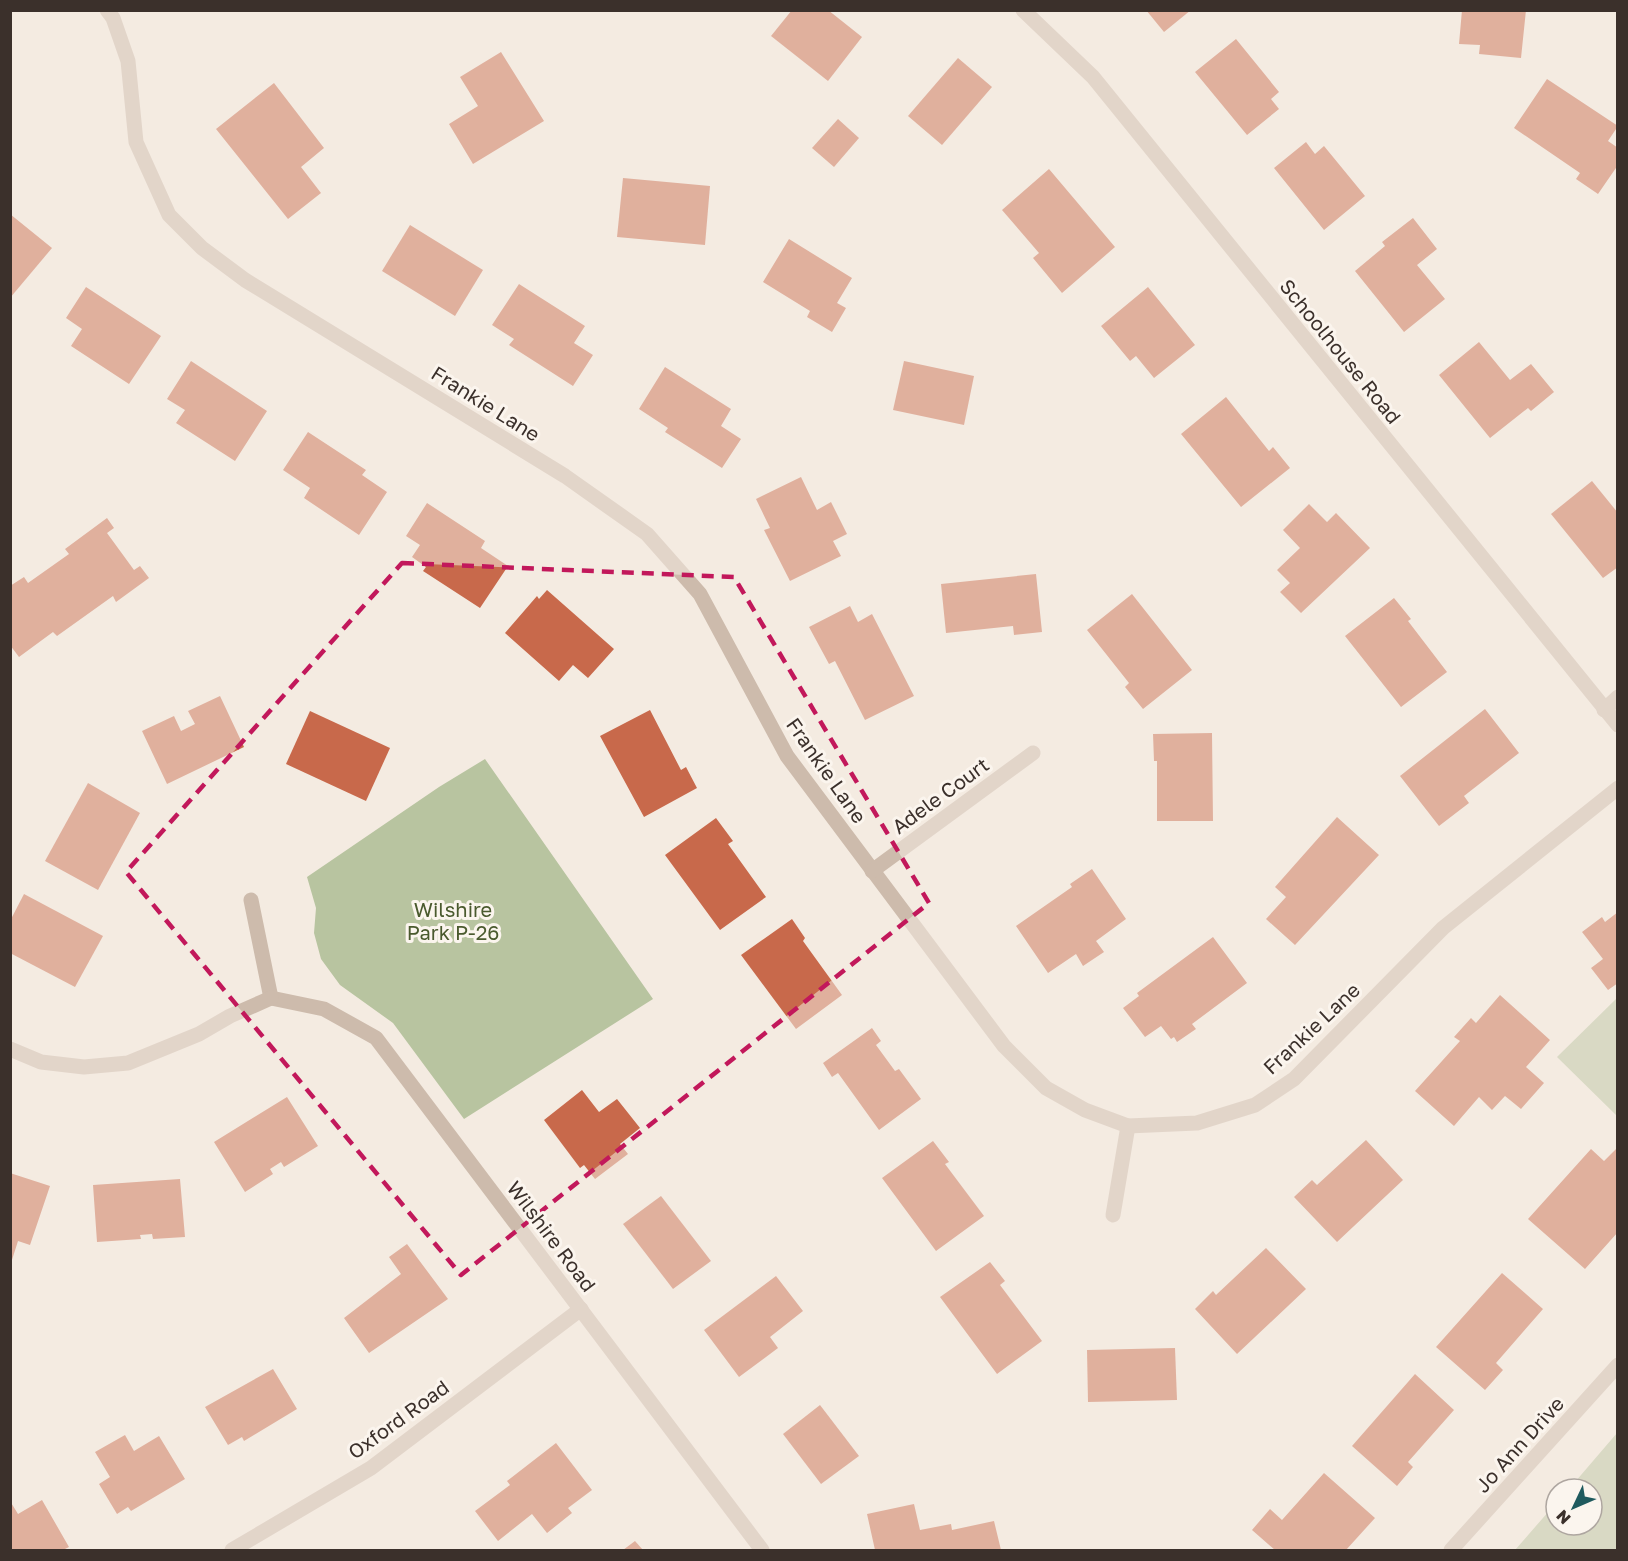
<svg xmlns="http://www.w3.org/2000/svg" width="1628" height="1561" font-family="'Golos Text',sans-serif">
<rect width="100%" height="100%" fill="#f4ebe1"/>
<g fill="#b8c4a0">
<path d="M485,759L653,999L464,1119L393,1023L340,985L321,959L314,933L316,908L307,877L439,787Z"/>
<path d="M1617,998V1116L1557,1057Z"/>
<path d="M1617,1433V1550H1515L1556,1503V1525H1592V1489H1569Z"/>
</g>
<g fill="#c8694b">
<path d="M792,10H828L862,37L828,81L771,36Z"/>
<path d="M1146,10H1191L1164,32Z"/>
<path d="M1462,10H1526L1521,58L1479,54L1480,45L1459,44Z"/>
<path d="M1236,39L1279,92L1271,99L1279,109L1247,135L1195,72Z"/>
<path d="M501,52L544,121L473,164L449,124L478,106L460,77Z"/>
<path d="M958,58L992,87L942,145L908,116Z"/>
<path d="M1547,79L1618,126L1608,141L1618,148V165L1598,194L1576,179L1580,173L1514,128Z"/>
<path d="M274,83L324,148L301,167L321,193L288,219L216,129Z"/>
<path d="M838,119L859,138L834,167L812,148Z"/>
<path d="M1306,142L1315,154L1324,146L1365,196L1324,230L1274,168Z"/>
<path d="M1049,169L1115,247L1062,293L1033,258L1039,253L1002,210Z"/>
<path d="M623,178L710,186L705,245L617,237Z"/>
<path d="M10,214L52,248L10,298Z"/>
<path d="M1413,218L1437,249L1417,265L1445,299L1404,332L1355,271L1385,246L1382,242Z"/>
<path d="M410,225L483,270L455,316L382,271Z"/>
<path d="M789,239L852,278L837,303L846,308L832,332L807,317L810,311L763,282Z"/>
<path d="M519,284L585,326L574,343L593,355L573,386L509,345L514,339L492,325Z"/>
<path d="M86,287L161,336L129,384L71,346L82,329L66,318Z"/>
<path d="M1148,287L1195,345L1154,378L1136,356L1130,361L1101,326Z"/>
<path d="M1479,342L1510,380L1531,364L1554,392L1531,411L1528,408L1490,438L1439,375Z"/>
<path d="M191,361L267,411L235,461L176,423L185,410L167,399Z"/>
<path d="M904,361L974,376L964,425L893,410Z"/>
<path d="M665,367L731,409L721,426L741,439L722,468L665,432L668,428L639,409Z"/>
<path d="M1226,397L1269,451L1273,447L1290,468L1241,507L1181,434Z"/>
<path d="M308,432L366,470L362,475L387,492L359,535L304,498L310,488L283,470Z"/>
<path d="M801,477L817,510L831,502L847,534L833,541L841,556L790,581L764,530L770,528L756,499Z"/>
<path d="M1592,481L1618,513V567L1603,578L1551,514Z"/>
<path d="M427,503L485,541L481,548L508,566L480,608L423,571L426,567L412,557L420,545L406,536Z"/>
<path d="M1309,504L1327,522L1336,513L1370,548L1301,613L1280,592L1290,583L1277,570L1300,548L1283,530Z"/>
<path d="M107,518L114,528L107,533L134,570L140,566L149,578L116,602L113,596L57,636L53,632L19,657L10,645V586L24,577L28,583L69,554L65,549Z"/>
<path d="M1036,574L1042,632L1014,635L1013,626L946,633L941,584Z"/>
<path d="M547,590L614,649L588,678L573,665L559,681L505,633L537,596L539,599Z"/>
<path d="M1132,594L1192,670L1143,709L1125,687L1129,683L1087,630Z"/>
<path d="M1394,598L1411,619L1408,621L1447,672L1401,707L1345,636Z"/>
<path d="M850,606L858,622L872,614L914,696L865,720L835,661L829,664L809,627Z"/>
<path d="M220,696L244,747L167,784L142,731L174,716L181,731L195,724L188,711Z"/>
<path d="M1485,709L1519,753L1464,796L1469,803L1439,826L1400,776Z"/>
<path d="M650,710L681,770L686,767L697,788L644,817L600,736Z"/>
<path d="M310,711L390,748L366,801L286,764Z"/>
<path d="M1212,733L1213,821H1157V761H1154L1153,734Z"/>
<path d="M88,783L140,813L98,890L45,861Z"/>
<path d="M1337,817L1379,855L1295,945L1266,919L1286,897L1275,887Z"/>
<path d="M716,818L733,841L728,844L766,897L720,930L665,855Z"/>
<path d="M1092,869L1126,919L1096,941L1104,952L1083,966L1076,954L1048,973L1016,926L1072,887L1070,884Z"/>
<path d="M24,894L103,936L75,987L10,953V921Z"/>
<path d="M1618,912V983L1608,990L1591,968L1603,959L1582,932L1602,917L1605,922Z"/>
<path d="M792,919L805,938L803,941L842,995L796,1029L741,955Z"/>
<path d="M1213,937L1247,983L1192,1024L1196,1029L1177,1042L1174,1037L1171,1039L1161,1026L1145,1037L1123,1008L1139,996L1137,993Z"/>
<path d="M1500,995L1550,1040L1526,1067L1544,1083L1521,1109L1505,1096L1492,1110L1479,1097L1454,1126L1415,1091L1460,1041L1454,1037L1471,1018L1476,1023Z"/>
<path d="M872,1028L881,1041L876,1045L895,1071L899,1069L921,1099L879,1130L838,1073L832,1077L823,1063Z"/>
<path d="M582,1090L599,1112L617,1099L640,1128L620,1144L628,1154L595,1179L584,1165L580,1168L544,1120Z"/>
<path d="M287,1097L318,1146L284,1167L281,1162L270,1169L273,1174L245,1192L214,1142Z"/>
<path d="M1366,1140L1403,1180L1337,1242L1294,1197L1312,1180L1317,1185Z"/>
<path d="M933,1141L949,1162L945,1164L984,1216L936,1251L882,1178Z"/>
<path d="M1618,1147V1232L1585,1269L1528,1219L1591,1149L1604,1161Z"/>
<path d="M10,1173L50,1186L30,1245L18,1241L11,1263Z"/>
<path d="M180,1179L185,1237L153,1239L152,1234L140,1235L141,1239L97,1242L93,1185Z"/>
<path d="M661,1196L711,1261L673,1289L623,1224Z"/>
<path d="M407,1244L448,1299L369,1353L344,1318L401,1274L389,1257Z"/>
<path d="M1266,1248L1306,1289L1237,1354L1195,1309L1213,1291L1216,1295Z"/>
<path d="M990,1262L1005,1281L1000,1285L1042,1341L997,1374L940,1297Z"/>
<path d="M1502,1273L1543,1309L1496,1363L1503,1370L1485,1390L1436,1347Z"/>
<path d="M776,1276L803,1311L770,1337L778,1348L739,1377L704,1330Z"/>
<path d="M1175,1348L1177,1400L1088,1402L1087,1350Z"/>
<path d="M273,1369L297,1409L244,1441L242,1437L228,1445L205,1407Z"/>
<path d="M1415,1374L1454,1410L1408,1462L1413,1467L1397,1486L1352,1446Z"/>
<path d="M820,1405L859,1456L821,1484L783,1434Z"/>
<path d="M125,1435L134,1451L159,1436L185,1479L131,1511L128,1507L117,1514L99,1484L110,1477L95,1452Z"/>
<path d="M556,1443L592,1490L568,1508L572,1513L547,1533L532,1514L498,1541L475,1511L510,1485L507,1481Z"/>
<path d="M1324,1473L1375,1518L1346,1550H1275L1252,1530L1270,1509L1282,1520Z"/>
<path d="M42,1500L69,1547L63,1550H10V1501L18,1514Z"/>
<path d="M914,1504L920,1530L951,1524L952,1530L994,1521L1001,1550H875L867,1514Z"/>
<path d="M635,1541L643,1550H623Z"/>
</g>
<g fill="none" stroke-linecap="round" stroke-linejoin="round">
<g stroke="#cdbbac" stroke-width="15">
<path d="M107,10L113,18L128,61L136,142L169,215L202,248L245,280L565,476L647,534L700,594L787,756L1004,1046L1046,1088L1085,1110L1128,1126L1197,1123L1255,1105L1294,1079L1443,928L1618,788"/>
<path d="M1023,10L1093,77L1618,725"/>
<path d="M1604,710L1618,697"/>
<path d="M872,871L1033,753"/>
<path d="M251,900L271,998"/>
<path d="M271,998L324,1009L376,1038L762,1550"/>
<path d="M10,1049L41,1062L84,1067L128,1063L199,1034L230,1016L271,998"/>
<path d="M1113,1215L1128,1126"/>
<path d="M232,1550L371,1468L581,1309"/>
<path d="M1451,1550L1618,1365"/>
</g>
</g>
<path d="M0 0H1628V1561H0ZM402,563L734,577L929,903L461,1275L126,872Z" fill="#f4ebe1" fill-opacity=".55" fill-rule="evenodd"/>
<path fill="none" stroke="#c2185b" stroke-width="4.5" stroke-dasharray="12 8" stroke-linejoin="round" d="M402,563L734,577L929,903L461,1275L126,872Z"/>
<g text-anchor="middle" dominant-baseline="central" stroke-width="6" stroke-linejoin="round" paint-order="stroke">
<g font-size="20" fill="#3b302b" stroke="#fbf5ee">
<text transform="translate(1341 351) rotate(51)">Schoolhouse Road</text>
<text transform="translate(486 403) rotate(32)">Frankie Lane</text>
<text transform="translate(827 770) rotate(55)">Frankie Lane</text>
<text transform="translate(940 795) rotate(-36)">Adele Court</text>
<text transform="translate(1311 1028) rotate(-43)">Frankie Lane</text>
<text transform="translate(552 1236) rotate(53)">Wilshire Road</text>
<text transform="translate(398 1419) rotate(-36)">Oxford Road</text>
<text transform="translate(1519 1444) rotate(-48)">Jo Ann Drive</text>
</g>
<g font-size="20" fill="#4a5a2e" stroke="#fbf5ee">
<text x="453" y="909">Wilshire<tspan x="453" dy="23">Park P-26</tspan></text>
</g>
</g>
<rect width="1628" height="1561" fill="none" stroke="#3b302b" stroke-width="24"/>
<g transform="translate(1574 1507) rotate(226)"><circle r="28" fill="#fbf5ee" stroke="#aea6a0" stroke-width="1.5"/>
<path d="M0-4.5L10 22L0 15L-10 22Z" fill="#1f5a5e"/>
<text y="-9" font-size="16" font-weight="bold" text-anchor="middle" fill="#3b302b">N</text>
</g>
</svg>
